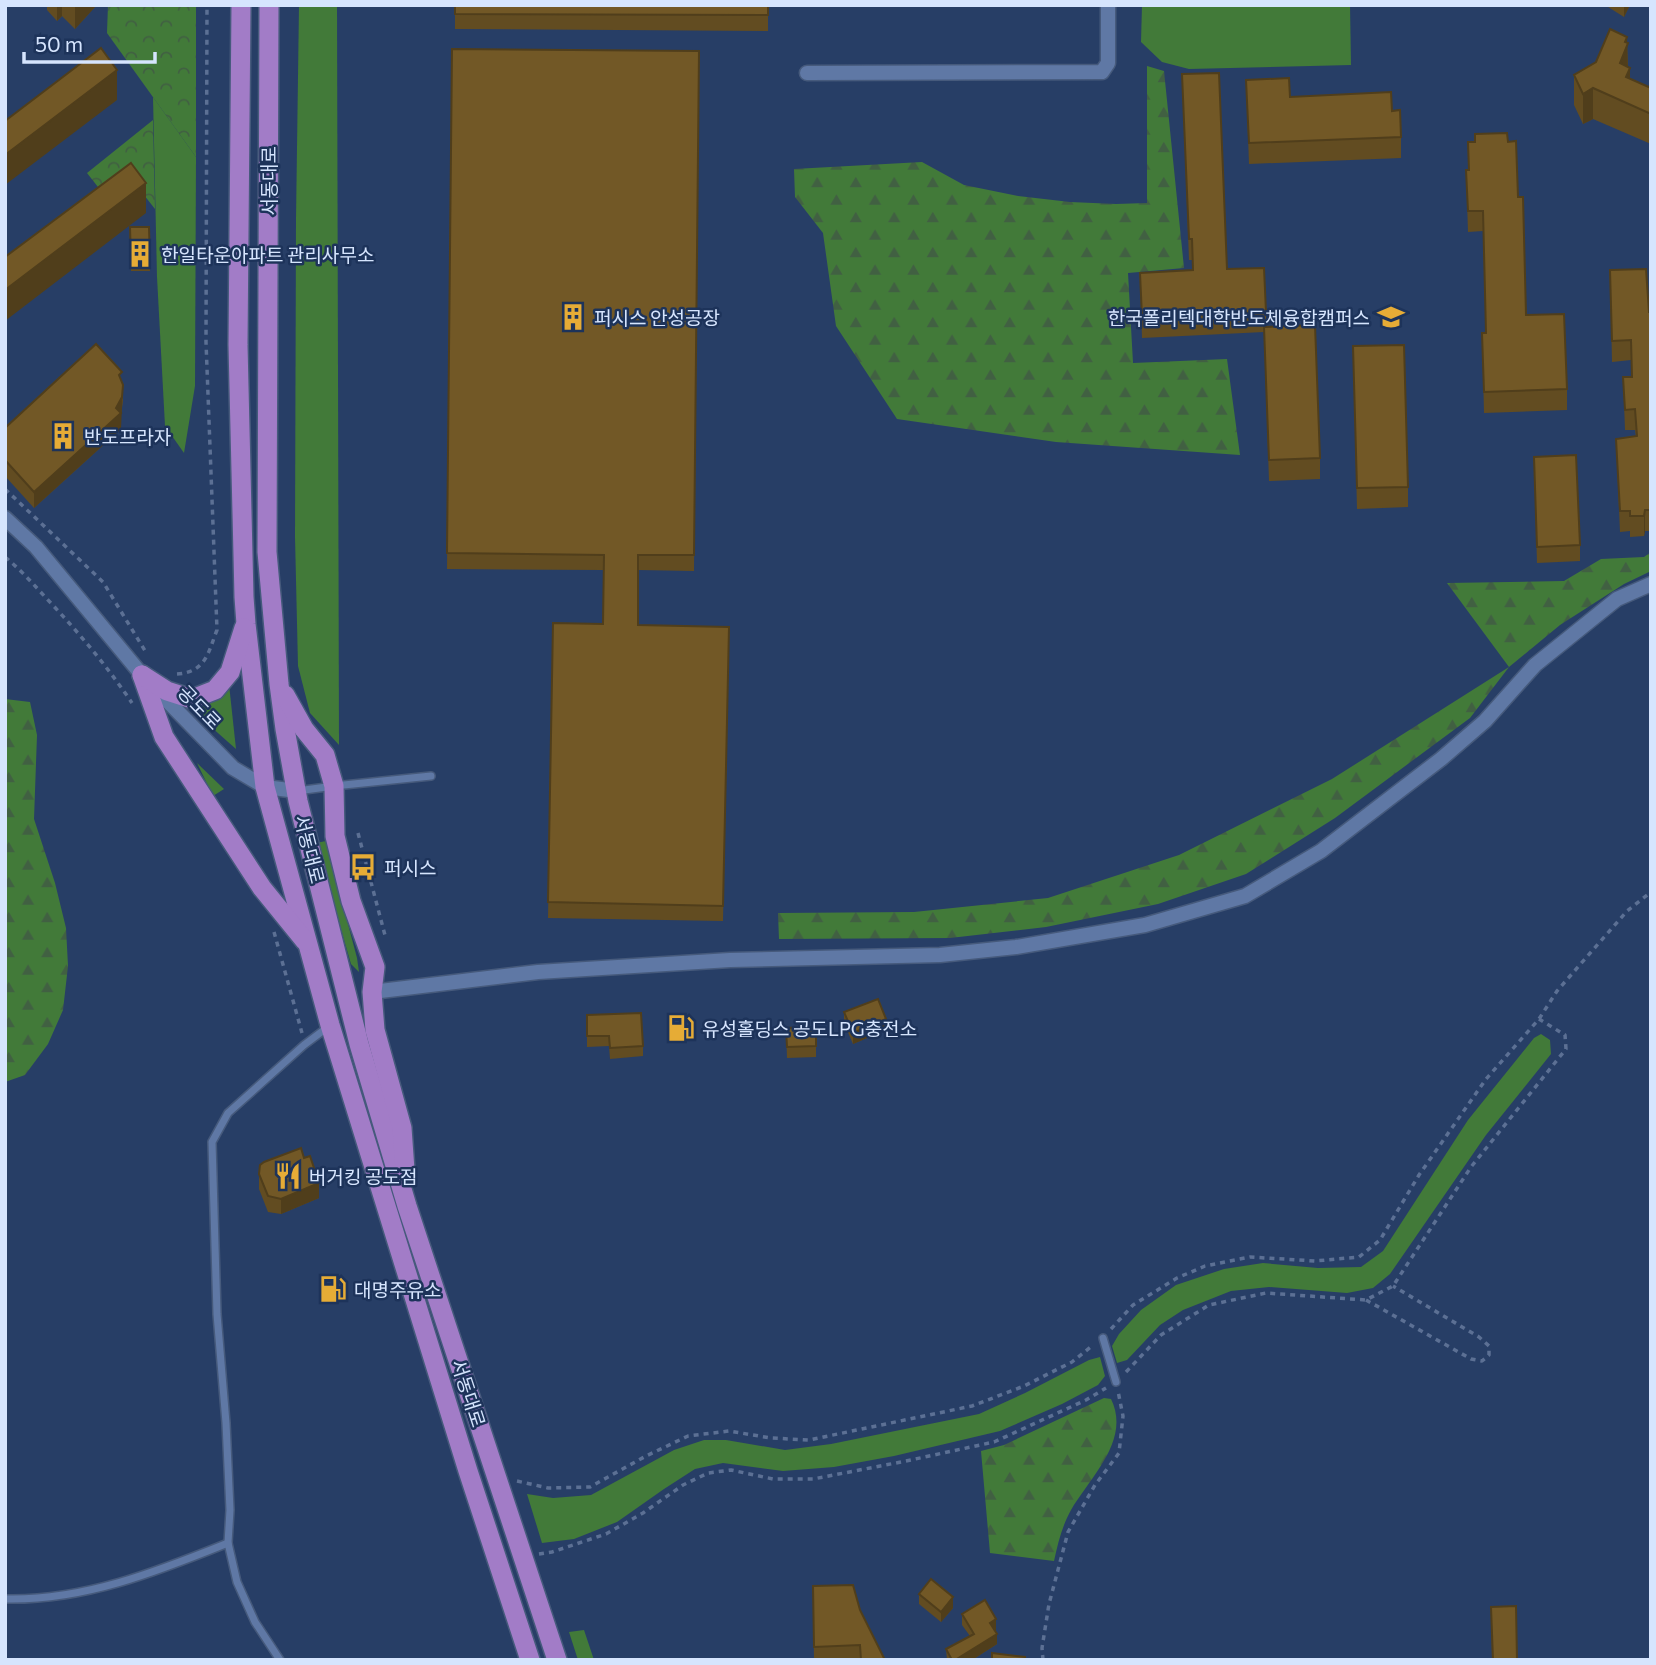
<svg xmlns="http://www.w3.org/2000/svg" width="1656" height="1665" font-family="Commissioner,'Noto Sans KR',sans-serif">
<defs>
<pattern id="forest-firs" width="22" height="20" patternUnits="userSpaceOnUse" patternTransform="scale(1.75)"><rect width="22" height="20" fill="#427a39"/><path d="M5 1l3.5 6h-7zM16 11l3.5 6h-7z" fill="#416042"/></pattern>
<pattern id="park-crowns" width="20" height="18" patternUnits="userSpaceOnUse" patternTransform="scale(1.75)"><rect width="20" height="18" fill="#427a39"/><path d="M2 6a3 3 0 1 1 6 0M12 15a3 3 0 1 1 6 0" fill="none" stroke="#416042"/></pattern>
</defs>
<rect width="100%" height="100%" fill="#273e66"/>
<g fill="#427a39">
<path d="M299,5H337L339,745L310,713L298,666L295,537L296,219Z"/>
<path d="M1142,5H1350L1351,65L1189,69L1162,62L1141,42Z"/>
<path d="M153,97L196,157L195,386L184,453L165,426L157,277Z"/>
<path d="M228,675L236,749L184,703Z"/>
<path d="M197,763L224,789L213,796Z"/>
<path d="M326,841L357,958L359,972L351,964L316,843Z"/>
<path d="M1541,1034L1550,1040L1551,1054L1486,1135L1390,1274L1373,1288L1347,1293L1269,1287L1231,1291L1183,1310L1160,1325L1127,1360L1117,1363L1112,1346L1119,1334L1141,1310L1176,1285L1224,1269L1263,1263L1318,1268L1361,1267L1383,1251L1468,1120L1534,1038Z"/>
<path d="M1100,1357L1105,1376L1098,1385L1062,1404L1000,1431L894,1456L834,1467L783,1471L723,1463L695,1469L664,1489L617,1522L574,1539L542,1543L527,1494L553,1498L591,1495L674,1450L704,1440H726L785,1450L831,1444L979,1414L1025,1393L1089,1360Z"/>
<path d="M584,1630L594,1660H578L569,1632Z"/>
</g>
<g fill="url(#forest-firs)">
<path d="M1147,66L1164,71L1184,268L1128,273L1133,363L1227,359L1240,455L1056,442L897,419L836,326L823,233L795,197L794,169L922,162L964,185L1018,196L1070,202L1116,204L1147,203Z"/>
<path d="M1651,552V571L1624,584L1560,625L1509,667L1470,718L1335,818L1246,874L1158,904L1046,927L950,938L779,939L778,913L914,912L1048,898L1179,855L1332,779L1509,667L1447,583L1564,581L1601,559L1644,557Z"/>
<path d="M5,699L30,702L37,735L34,819L55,883L66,928L68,966L63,1010L48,1044L25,1075L5,1082Z"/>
<path d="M1104,1398L1111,1399C1131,1440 1091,1476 1071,1510C1062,1526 1058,1543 1054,1561L990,1553L981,1451L1004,1445Z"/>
</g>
<g fill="url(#park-crowns)">
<path d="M108,5H196V157L107,33Z"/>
<path d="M153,120L155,209L133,181L109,201L87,173Z"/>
</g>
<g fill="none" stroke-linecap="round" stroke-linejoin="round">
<defs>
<g id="service">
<path d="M297,791L334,786L431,776"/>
<path d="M1103,1338L1116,1382"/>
<path d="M5,1599C83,1601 156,1572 228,1543"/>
<path d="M280,1660L255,1622L237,1582L228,1543L230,1510L226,1423L217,1314L212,1142L228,1113L304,1045L328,1027"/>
</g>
<g id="minor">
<path d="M807,73L1102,72L1108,63V5"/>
<path d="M5,518L36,547L142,675L233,768L265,787L297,791"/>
<path d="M372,992L538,972L730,960L940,955L1016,947L1145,925L1245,896L1321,851L1441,759L1485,721L1535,665L1617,599L1651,584"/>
</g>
<g id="primary">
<path d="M241,5L238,345L244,597L246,624L265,787L330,1025L468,1471L530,1660"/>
<path d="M269,5L267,552L279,684L285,729L298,801L359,1044L407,1206L557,1660"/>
<path d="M142,675L164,737L262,888L305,941"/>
<path d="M142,675L167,691L192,699L215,690L230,672L244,628"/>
<path d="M285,695L304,729L325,755L334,786L335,836L351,901L375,967L372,992L375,1030L402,1128L405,1170"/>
</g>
</defs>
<use href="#service" stroke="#465a7c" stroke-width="10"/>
<use href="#minor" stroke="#465a7c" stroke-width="17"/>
<use href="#primary" stroke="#465a7c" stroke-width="22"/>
<g stroke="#5c7094" stroke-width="3.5" stroke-dasharray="5 5" stroke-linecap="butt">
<path d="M5,489L103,582L147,654"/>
<path d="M5,557C21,570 34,585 48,600C79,633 107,666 132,703"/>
<path d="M177,674C206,672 208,653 217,630L206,342L207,5"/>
<path d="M358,833L386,939"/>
<path d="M274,932L302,1033"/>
<path d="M1366,1300L1471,1359L1482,1361L1489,1355V1346L1479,1337L1393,1286"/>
<path d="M1111,1329L1133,1305L1177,1278L1205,1266L1250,1257L1315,1261L1359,1257L1380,1240L1419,1175L1486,1079L1539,1019L1557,991L1627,911L1651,892"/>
<path d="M1126,1372L1161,1335L1209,1305L1266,1293L1366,1300L1393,1286L1471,1167L1566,1049L1565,1035L1539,1019"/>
<path d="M517,1481L548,1488L590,1487L646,1456L688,1436L729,1431L771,1438L809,1440L972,1406L1024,1386L1072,1362L1092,1346"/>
<path d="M539,1554L552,1552L606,1534L643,1513L683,1485L708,1473L731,1470L773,1479H813L906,1461L994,1442L1086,1400L1106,1388"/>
<path d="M1043,1660L1042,1648L1049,1604L1068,1532L1095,1485L1119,1453L1123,1416L1118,1391"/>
</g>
<use href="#service" stroke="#5f78a5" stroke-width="7"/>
<use href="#minor" stroke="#5f78a5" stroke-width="14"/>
<use href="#primary" stroke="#a27cc7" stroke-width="19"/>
</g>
<g fill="#624c21">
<path d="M47,5H95V7L75,29L62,16L57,21L47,10Z"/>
<path d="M455,5H768V31L455,29Z"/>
<path d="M1605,5H1630L1624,17Z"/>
<path d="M1627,43L1628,67L1630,79L1651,88V144L1593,119L1583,124L1574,105V75Z"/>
<path d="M452,49L699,51L694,571L638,570V625L729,627L723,921L548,918L553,623L603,624L604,570L447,569Z"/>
<path d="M1182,74L1227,269L1266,312V327L1320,458V479L1269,481L1264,332L1142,338L1140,273L1192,271V260H1189Z"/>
<path d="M1246,80L1401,137V158L1249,164Z"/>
<path d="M1468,142H1508L1518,197L1526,315L1567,389V410L1484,413L1482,333H1486L1483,231L1468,232L1466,170H1468Z"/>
<path d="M130,227H149L150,271H131Z"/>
<path d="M1610,270L1649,312H1651V531H1645L1644,536L1630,537V531L1620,532L1616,439L1636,437L1635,430H1625L1623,377H1632L1631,360L1612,362Z"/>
<path d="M1353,346L1408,487V507L1357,509Z"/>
<path d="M122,382L123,401L121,415V429L34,508L5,476V428Z"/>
<path d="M1534,457L1580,545V561L1537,563Z"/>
<path d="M844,1012L886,1030L853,1044L844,1023Z"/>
<path d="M587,1015L643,1046V1056L610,1059L609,1046L587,1047Z"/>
<path d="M816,1027V1057L787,1058L786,1028Z"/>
<path d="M259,1174L319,1198L281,1214L268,1212L259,1189Z"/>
<path d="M813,1586L860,1610L885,1660H814Z"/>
<path d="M919,1594L953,1608L941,1622L919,1604Z"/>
<path d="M1491,1607L1517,1660H1492Z"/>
<path d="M962,1614L996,1630L995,1631L997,1644L972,1660H947L946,1649L970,1636L962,1625Z"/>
</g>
<g fill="#503e1b">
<path d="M57,5H62V16L57,21Z"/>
<path d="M75,5H95V7L75,29Z"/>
<path d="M1624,5H1630L1624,17Z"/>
<path d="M1627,37L1628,73L1630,68V99L1620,63Z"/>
<path d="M117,70V100L5,185V155Z"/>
<path d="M1593,88V119L1583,124V94Z"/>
<path d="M146,183V213L5,321V290Z"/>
<path d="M123,385L121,429L34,508V492L116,408Z"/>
<path d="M1645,510V531L1644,536V516Z"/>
<path d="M886,1019V1030L853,1044V1033Z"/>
<path d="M319,1183V1198L281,1214V1199Z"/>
<path d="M953,1597V1608L941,1622V1612Z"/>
<path d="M996,1619V1630L990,1633V1623Z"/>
<path d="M997,1634V1644L972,1660H955Z"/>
</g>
<g fill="#725826" stroke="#503e1b" stroke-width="2">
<path d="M455,5H768V15L455,14Z"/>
<path d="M1610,29L1627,37L1625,42L1628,43L1620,63L1630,68L1626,77L1651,88V114L1593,88L1583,94L1574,75L1596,62Z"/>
<path d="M101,48L117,70L5,155V121Z"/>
<path d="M452,49L699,51L694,555H638V625L729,627L723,906L548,902L553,623L603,624L604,555L447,553Z"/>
<path d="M1219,73L1227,269L1264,268L1266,312L1142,317L1140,273L1193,270L1192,239H1189L1182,74Z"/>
<path d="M1289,78L1290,97L1391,92L1392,111L1400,110L1401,137L1249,143L1246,80Z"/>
<path d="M1507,133L1508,142L1516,141L1518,197H1523L1526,315L1564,314L1567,389L1484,392L1482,333H1486L1483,211H1468L1466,170H1469L1468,142H1475V134Z"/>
<path d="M131,163L146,183L5,290V257Z"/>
<path d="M130,227H149L150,260L131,261Z"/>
<path d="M1646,269L1649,312H1651V510H1645L1644,516H1630V511H1620L1616,439L1637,436L1635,409L1625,410L1623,377H1632L1631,340L1612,341L1610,270Z"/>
<path d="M1315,325L1320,458L1269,460L1264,327Z"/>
<path d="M96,344L122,372L119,375L123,385L122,397L116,408L121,413L34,492L5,460V428Z"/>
<path d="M1404,345L1408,487L1357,488L1353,346Z"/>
<path d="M1576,455L1580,545L1537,547L1534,457Z"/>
<path d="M878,999L886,1019L853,1033L844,1012Z"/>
<path d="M641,1013L643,1046L610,1048L609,1036H587V1015Z"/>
<path d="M816,1027V1046L787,1047L786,1028Z"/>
<path d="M301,1148L304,1158L310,1156L319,1183L281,1199L268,1196L259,1174L260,1165L264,1162Z"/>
<path d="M931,1579L953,1597L941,1612L919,1594Z"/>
<path d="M853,1585L860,1610L885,1660H861L860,1645L814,1647L813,1586Z"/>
<path d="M985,1600L996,1619L990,1623L997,1634L955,1660H952L946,1649L974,1634L962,1614Z"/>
<path d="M1516,1606L1517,1660H1493L1491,1607Z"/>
<path d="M992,1653L1025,1657V1660H992Z"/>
</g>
<defs>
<symbol id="building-bare" viewBox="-9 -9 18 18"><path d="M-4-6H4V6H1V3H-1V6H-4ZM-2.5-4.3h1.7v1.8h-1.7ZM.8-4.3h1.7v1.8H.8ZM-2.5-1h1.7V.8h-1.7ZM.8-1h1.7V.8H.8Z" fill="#e6ac36" stroke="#1d335a" stroke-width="2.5" paint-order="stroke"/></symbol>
<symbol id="university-bare" viewBox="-9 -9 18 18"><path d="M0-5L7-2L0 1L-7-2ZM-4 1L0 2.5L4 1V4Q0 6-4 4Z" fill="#e6ac36" stroke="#1d335a" stroke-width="2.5" paint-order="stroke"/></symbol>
<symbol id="bus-bare" viewBox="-9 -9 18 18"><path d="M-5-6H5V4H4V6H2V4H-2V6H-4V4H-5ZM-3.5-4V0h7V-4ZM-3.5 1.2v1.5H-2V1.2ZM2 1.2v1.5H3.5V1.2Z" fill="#e6ac36" stroke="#1d335a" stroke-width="2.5" paint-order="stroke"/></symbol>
<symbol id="fuel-bare" viewBox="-9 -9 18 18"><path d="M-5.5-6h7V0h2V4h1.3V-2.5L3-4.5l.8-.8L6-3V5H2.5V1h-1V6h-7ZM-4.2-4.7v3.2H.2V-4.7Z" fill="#e6ac36" stroke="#1d335a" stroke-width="2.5" paint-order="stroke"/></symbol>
<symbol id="restaurant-bare" viewBox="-9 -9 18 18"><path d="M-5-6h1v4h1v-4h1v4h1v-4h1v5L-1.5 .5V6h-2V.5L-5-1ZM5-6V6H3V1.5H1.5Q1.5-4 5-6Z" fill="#e6ac36" stroke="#1d335a" stroke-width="2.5" paint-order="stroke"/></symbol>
</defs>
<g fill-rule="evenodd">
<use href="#building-bare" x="121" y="235" width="38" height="38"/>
<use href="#building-bare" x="554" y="298" width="38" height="38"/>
<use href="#university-bare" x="1372" y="298" width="38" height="38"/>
<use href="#building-bare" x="44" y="417" width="38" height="38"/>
<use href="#bus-bare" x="344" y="848" width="38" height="38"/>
<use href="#fuel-bare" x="662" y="1009" width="38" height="38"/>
<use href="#restaurant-bare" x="269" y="1157" width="38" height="38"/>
<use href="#fuel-bare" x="314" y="1270" width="38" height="38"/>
</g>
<g text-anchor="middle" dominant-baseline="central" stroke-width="5" stroke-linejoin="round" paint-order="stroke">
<g font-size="19" fill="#d6e5fe" stroke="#1d335a">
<text transform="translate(268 181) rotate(-90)">서동대로</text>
<text transform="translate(200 707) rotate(46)">공도로</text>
<text transform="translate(310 849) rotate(76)">서동대로</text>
<text transform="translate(469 1393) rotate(72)">서동대로</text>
</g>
<g font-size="19" fill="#d6e5fe" stroke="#1d335a" text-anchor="start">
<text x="161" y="254">한일타운아파트 관리사무소</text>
<text x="594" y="317">퍼시스 안성공장</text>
<text x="1370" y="317" text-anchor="end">한국폴리텍대학반도체융합캠퍼스</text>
<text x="84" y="436">반도프라자</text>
<text x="384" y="867">퍼시스</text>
<text x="702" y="1028">유성홀딩스 공도LPG충전소</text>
<text x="309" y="1176">버거킹 공도점</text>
<text x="354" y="1289">대명주유소</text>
</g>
</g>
<rect width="1656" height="1665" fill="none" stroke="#d6e5fe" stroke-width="14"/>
<path d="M24 52v10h131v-10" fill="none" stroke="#d6e5fe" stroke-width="3.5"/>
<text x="35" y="52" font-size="21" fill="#d6e5fe" stroke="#1d335a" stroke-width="5" paint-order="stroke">50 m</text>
</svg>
